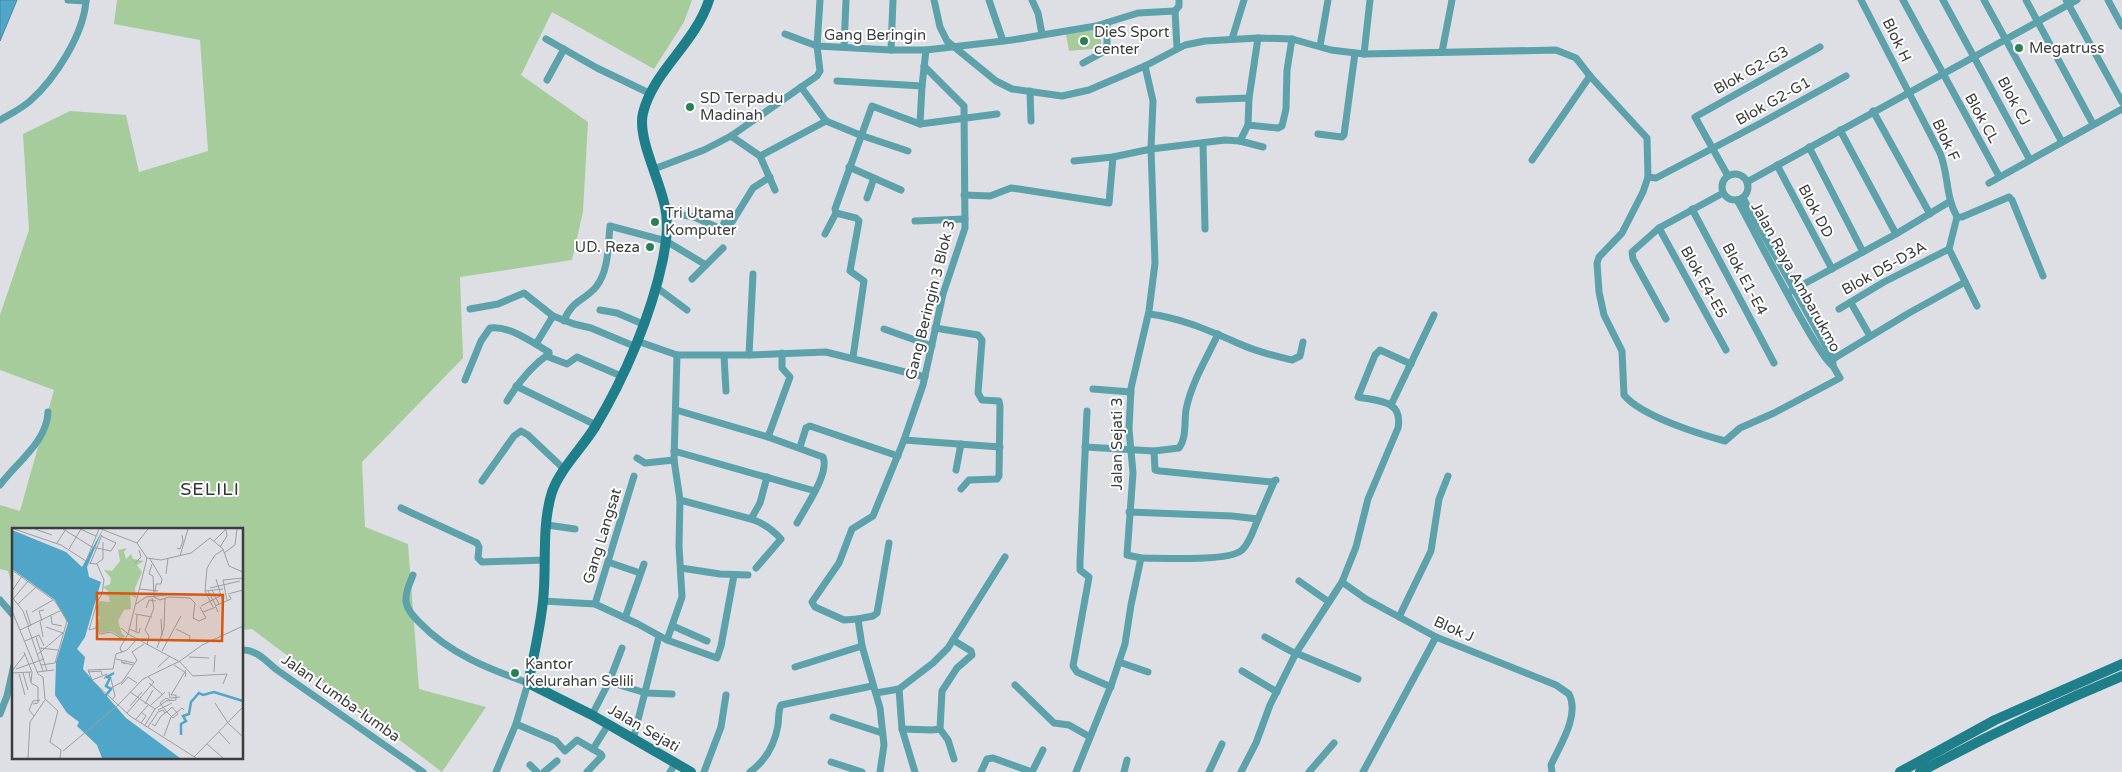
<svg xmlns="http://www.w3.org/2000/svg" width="2122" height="772" font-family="'Varela Round',sans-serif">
<rect width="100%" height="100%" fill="#dddfe4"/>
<g fill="#a6cc9c">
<path d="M117,0H692L684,22L654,69L552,12L521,75L588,122L583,212L572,260L460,277L463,358L362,462L365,527L408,544L419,689L486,707L442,772L252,629L243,630L242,530H14V590L8,571L0,569V505L20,511L54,390L0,370V315L29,230L23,134L70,111L126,115L139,172L208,151L200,40L114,24Z"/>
<path d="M1099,29L1102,48L1069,51L1066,34Z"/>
</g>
<path fill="#4fa6c9" stroke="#49869f" d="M0,0H17L0,41Z"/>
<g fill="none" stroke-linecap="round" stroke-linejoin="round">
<g stroke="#5da1ab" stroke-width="7">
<path d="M68,0L86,1"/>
<path d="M934,0L940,27L947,41L996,81L1012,89L1062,96L1089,90L1145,66L1185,45L1205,41L1258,38L1292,39L1331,50L1364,54L1556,50L1576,58L1590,76L1647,138L1648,177L1643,192L1622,233L1599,257L1597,263L1599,292L1604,315L1622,351L1624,395C1641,416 1699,434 1725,441L1740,428L1774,413L1840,378L1833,366V359L1743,198"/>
<path d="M989,0L1003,41"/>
<path d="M1032,0L1038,13L1042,34"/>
<path d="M1861,0L1940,153C1949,175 1945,195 1957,217H1962L2009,197L2012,200L2043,276"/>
<path d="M1903,0L1999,176"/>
<path d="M1943,0L2030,160"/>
<path d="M1984,0L2062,142"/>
<path d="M2026,0L2093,124"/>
<path d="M2066,0L2122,102"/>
<path d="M2108,0L2122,26"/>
<path d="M785,34L817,46L820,0"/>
<path d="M546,39L597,68L649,93"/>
<path d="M1232,39L1244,0"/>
<path d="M1320,46L1328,0"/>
<path d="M844,47L846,0"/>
<path d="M1177,48L1175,11L1179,6V0"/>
<path d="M891,50L893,0"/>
<path d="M1442,52L1452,0"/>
<path d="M1364,54L1370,0"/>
<path d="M1083,63L1107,50V23"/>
<path d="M547,80L564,49"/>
<path d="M837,81L922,86"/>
<path d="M801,87L826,121L860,135L908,151"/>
<path d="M1030,91L1031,121"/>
<path d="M1199,100L1249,98"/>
<path d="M1873,111L1930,214"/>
<path d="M0,120C10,114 21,109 30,101C55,79 84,34 86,0"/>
<path d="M920,124L922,86L926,50"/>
<path d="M1248,125L1278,128L1282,126L1286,109L1287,70L1292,39"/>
<path d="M1840,130L1896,234"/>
<path d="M1318,134L1342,137L1344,135L1355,53"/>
<path d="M731,136L760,156L775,190"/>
<path d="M1240,141L1248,125L1249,98L1258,38"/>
<path d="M1203,143L1205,229"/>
<path d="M1809,147L1863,252"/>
<path d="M760,156L826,121"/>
<path d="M1532,160L1590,76"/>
<path d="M1074,161L1113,157L1151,149L1225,140L1240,141L1263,147"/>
<path d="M1777,165L1832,269"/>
<path d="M849,167L901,190"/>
<path d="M654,169L704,150L731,136L817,76L820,71L817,46L891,50H926L1012,40L1096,26L1138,13L1175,11"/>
<circle cx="1735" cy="187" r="13"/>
<path d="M1728,176L1695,117L1820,47"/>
<path d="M1648,177L1656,178L1759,124L1846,76"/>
<path d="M1747,182L2077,0"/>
<path d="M1989,183L2122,109"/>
<path d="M964,195L990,196L1011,188L1019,189L1109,203L1113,157"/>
<path d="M867,198L874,178"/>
<path d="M1737,200C1751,224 1818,358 1833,366"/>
<path d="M1692,209L1774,363"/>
<path d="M666,212L694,217L721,229L725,221L732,222L753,188L770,177"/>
<path d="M836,213L856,218L859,221L850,271L864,281L853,357"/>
<path d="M915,221L965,219"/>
<path d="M1659,228L1726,350"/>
<path d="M825,234L836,213L835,209L872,106L920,124L997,114"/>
<path d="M1949,249L1957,217"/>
<path d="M692,279L723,248"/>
<path d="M656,287L687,310"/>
<path d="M1791,291L1896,234L1949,202"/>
<path d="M1851,303L1870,336"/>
<path d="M470,309L498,304L524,293L553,316L574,324L591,328L634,346"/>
<path d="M1839,309L1884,282L1949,249L1977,306"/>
<path d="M600,310L617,313L643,324"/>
<path d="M1149,314C1182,318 1210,331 1240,344C1257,352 1275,356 1292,360L1300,356L1303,342"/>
<path d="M1666,319L1633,259L1632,252L1659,228L1723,193"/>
<path d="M564,321C571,301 584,301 596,287C609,271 608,245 610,226L666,241L706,265"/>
<path d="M935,328L978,335L982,340L978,393L982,400L999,401L1000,406L999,476L997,479L969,480L961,489"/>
<path d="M884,329L932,346"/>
<path d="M637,341L677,355H749L826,352L925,377"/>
<path d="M536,344L553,316"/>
<path d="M749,355L753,274"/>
<path d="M546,356L567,364L577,357L621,376"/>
<path d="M724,356L726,391"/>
<path d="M1833,359L1909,313L1965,282"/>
<path d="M465,380L481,341L490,328C509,325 533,343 549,352V354C531,366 518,383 507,401"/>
<path d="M516,386L596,425"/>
<path d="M1093,389L1131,392"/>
<path d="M1391,405L1434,315"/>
<path d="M676,410L768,437L823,457C830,473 805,508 797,523"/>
<path d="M1087,411L1080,562V570L1089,577L1073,666L1077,672L1111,687"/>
<path d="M768,437L790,377L782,368V353"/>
<path d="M904,440L1000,447"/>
<path d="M800,447L806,428L810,426L898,456"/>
<path d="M1085,447L1154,451L1179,448C1187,437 1184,422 1186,410C1191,383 1207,358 1218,334"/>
<path d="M674,451L815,491"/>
<path d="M1154,451L1155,470L1160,471L1271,482L1276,480"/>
<path d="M637,458L645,463L674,460"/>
<path d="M956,470L961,444"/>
<path d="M482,481L514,436L521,431L528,435L564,469"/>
<path d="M0,485C16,463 47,442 48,412"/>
<path d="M680,500L751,519C764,523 772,529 781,539L756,568"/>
<path d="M401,508L477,543L479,547L478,558L482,562L545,560"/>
<path d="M1129,512L1232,516L1258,519L1274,482"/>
<path d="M751,519L760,503L767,477"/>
<path d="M547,525L575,529"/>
<path d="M1141,558C1162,558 1229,562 1242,550C1250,543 1254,528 1258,519"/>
<path d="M608,562L640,573"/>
<path d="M681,568L720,574L748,575"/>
<path d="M413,575C410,583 405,592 406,601C407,610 414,617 420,623C450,654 489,669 528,683L516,724L496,772"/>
<path d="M1299,581L1329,602"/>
<path d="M1342,582L1366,599L1436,637L1556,685L1569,694C1580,715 1560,745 1551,765L1552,772"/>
<path d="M0,600L14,616"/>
<path d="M543,601L595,604L638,624L667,640L717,658L721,646L734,575"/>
<path d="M595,604L634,476"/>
<path d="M1399,617L1431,551L1439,499L1448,476"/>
<path d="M625,618L644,564"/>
<path d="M858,619L873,616L877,613L889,543"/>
<path d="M673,626L707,641"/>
<path d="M1265,637L1296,654"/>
<path d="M667,640L682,597L679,546L680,500L674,460L677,355"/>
<path d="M242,650C256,649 267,662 277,670L423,772"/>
<path d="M1296,653L1358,679"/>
<path d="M1119,662L1148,672"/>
<path d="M795,667L862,646"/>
<path d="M1242,671L1277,692"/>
<path d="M609,682L646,693L672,694"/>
<path d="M1015,685L1054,723L1069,725L1090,737"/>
<path d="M899,689L902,729L915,772"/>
<path d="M876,693L899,689L933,663L948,648L1005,557"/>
<path d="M0,714L7,696L14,665"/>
<path d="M592,715L609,682L622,648"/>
<path d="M833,717L882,733"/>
<path d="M516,724L556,741L565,751L577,740L601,754L602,756L587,772"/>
<path d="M902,729L932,730L940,729L942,691L957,668L972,655L971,651L953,640"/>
<path d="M940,729L948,740L954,759"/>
<path d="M633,740L659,636"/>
<path d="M593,749L608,725"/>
<path d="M831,762L862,772"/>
<path d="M530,765L537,772"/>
<path d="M544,772L557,761"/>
<path d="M670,772L675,764"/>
<path d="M704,772L721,727L726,695"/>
<path d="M750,772C765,761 775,744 778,725C779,718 778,711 781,705L872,686"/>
<path d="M880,772L884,745L880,708L862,646L858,619L844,620L815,607L812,602L839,563L852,529L873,516L904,440L923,385L943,294L965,228L964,106L924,66"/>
<path d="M981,772L987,759L993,758L1032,772"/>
<path d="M1032,772L1043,750"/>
<path d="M1076,772L1112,683L1125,644L1131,605L1141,558L1127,555L1133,473L1129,429L1131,388L1149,311L1155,263L1151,149L1153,101L1145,66"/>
<path d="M1124,772L1127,760"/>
<path d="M1209,772L1222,744"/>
<path d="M1241,772L1256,743L1270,705L1296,653L1342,582L1356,547L1368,499L1398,428C1403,400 1379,401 1358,397L1375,355L1380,350L1411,364"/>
<path d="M1309,772L1334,743"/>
<path d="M1363,772L1436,637"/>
</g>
<g stroke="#1e7f8a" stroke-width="10">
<path d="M691,772L592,715L528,683C534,656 540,629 543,601C547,566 541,527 552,492C560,469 582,448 595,427C625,377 651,316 663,259C666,242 669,225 665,207C660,180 637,138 643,113C653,71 695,44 709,0"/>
<path d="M1900,772L1995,720L2122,664"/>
<path d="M1920,772C1987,736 2052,705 2122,676"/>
</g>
</g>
<g fill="#2a8053" stroke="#fff" stroke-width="2">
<circle cx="1084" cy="41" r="5"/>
<circle cx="2019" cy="48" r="5"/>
<circle cx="690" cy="107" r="5"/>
<circle cx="655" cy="222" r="5"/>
<circle cx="650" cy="247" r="5"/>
<circle cx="515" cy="673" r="5"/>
</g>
<g text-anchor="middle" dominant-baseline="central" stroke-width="4" stroke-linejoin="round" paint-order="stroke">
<g font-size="15" fill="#3b3c3e" stroke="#fff" text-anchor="start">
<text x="1094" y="32">DieS Sport<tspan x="1094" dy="17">center</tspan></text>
<text x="2029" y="48">Megatruss</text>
<text x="700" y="98">SD Terpadu<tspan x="700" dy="17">Madinah</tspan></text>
<text x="665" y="213">Tri Utama<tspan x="665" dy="17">Komputer</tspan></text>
<text x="640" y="247" text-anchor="end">UD. Reza</text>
<text x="525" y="664">Kantor<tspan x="525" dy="17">Kelurahan Selili</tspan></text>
</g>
<g font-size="15" fill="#3b3c3e" stroke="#fff">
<text x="875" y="35">Gang Beringin</text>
<text transform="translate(1897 40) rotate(64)">Blok H</text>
<text transform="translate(1751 70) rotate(-29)">Blok G2-G3</text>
<text transform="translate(1773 101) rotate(-29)">Blok G2-G1</text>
<text transform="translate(2014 101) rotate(62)">Blok CJ</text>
<text transform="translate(1982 118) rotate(61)">Blok CL</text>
<text transform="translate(1946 140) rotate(65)">Blok F</text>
<text transform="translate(1816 211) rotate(62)">Blok DD</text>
<text transform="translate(1884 268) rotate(-29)">Blok D5-D3A</text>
<text transform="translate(1796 277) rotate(61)">Jalan Raya Ambarukmo</text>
<text transform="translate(1745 279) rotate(62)">Blok E1-E4</text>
<text transform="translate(1704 282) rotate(61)">Blok E4-E5</text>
<text transform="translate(930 300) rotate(-76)">Gang Beringin 3 Blok 3</text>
<text transform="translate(1117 444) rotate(-90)">Jalan Sejati 3</text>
<text transform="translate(602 536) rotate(-73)">Gang Langsat</text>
<text transform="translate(1454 629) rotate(24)">Blok J</text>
<text transform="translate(341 698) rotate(35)">Jalan Lumba-lumba</text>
<text transform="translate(644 728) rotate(30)">Jalan Sejati</text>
</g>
<g font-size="18" letter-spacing="1" fill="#323437" stroke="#fff">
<text x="210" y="489">SELILI</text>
</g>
</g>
<g transform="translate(12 528)">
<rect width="231" height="231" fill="#dddfe4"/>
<path d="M115,20L112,24L114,31L119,26L121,31L132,33L125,37L130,44L123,60L124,70L118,67L119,81L112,82L106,93L110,106L113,108L111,111L100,103L89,105L83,99L88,89L84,87L87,73L98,74L97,68L92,67L97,64L91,59L98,56L99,50L92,42L100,43L108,33L106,22Z" fill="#a6cc9c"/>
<path d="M91,1L75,39L77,49L89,54L73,109L65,121L73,129L71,141L114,190L168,230H90L85,217L65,198L67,194L55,185L43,167L44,134L56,95L43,72L0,41V2L54,24L70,39Z" fill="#4fa6c9"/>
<path fill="none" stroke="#4fa6c9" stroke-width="2.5" d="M1,4L39,42L65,89L55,141L88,191M91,171L99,161L94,158L98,150L95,149L102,145M90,194L121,230M169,207V196L174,193L171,188L177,186L179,174L187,165L191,167L202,164L231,173"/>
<path fill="none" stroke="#9c9ea2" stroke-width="1" d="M2,1L49,17L74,33M23,1L40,7M51,1L80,19L99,23L104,15L89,8M68,1L84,8M89,1L125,15L135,30M202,13L214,1M45,15L54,1M125,15L136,1M208,19L215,8L214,2M165,20L168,21L171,13L170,7M57,21L69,1M212,25L223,17L225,1M168,28L176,1M135,30L116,106L168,134M135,30L149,32L179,25L198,10L211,21L217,38L231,44M138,31L150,51L149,56H144L143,64M74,33L87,1M76,35L84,36L91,31V14M123,35L129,29L127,22M78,36L90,7M85,36L92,52L90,66L85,74L77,102L84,100L88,106L99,104L113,113M140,36L137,46L141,48L142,69L148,72L157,69L178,70L183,75L181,90L187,93L194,90L188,79M0,42L43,73L55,93L43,135L29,137M154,46L156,30M204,51L211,74M198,60L228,53M128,61L146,63M200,62L207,76M0,63L10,48M193,63L195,40L203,27L211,22M193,63L201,79M193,63L211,61M196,63L204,78M216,66L231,62M0,69L11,83L17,99M1,71L17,52M215,72L211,52L231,50M6,76L25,58M124,76L134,69L155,67M189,78L212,66M203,78L219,71L217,67M134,80L137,72L144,73M14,82L19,98M0,83L26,146L31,149L33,171L46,183L38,214L49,222L48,230M20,84L41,72M191,84L204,79L206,84M123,86L140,89M39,88L40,96L50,98M149,91L150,107M28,93L31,109M30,93L27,83L32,82M16,99L31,143M34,99L51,105M109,100L116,106L108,120L110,125M117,101L127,105L128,100M164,101L178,108L177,113M8,102L50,82M124,104L125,87M24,109L35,143M13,113L27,107L32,118M135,117L137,108L133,102L142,80L140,70M28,120L46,122M145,120L152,100L153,71M150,123L169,88M12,124L20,144L19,154M25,127L51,105M177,129L197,130M104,131L122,135M168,134L181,148L215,146L211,156M113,136L109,134L121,137M162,137L174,145L173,149M146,139L158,128M4,141L32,131M0,143L13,126M17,144L19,155L26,159V175L21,176M25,144L42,142M76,144L89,143L90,147M202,144L203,127M0,145L19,144M11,145L16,162M7,146L13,167M92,151L95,146L80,152L76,142L101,141L104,126L115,122L125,111M99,151L103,168L100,172M83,155L118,188L184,230M137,155L151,167M109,157L116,149L125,155M99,160L110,154L125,132L120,124L132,116M118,164L143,181M157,164L158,170L168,169M164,172V167H159L174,142M203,175L216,195M133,176L141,162M139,177L153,164M118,178L130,164M146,182L160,175M129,184L134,188L129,195M115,185L142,154L136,149M22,188L17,182L21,173L28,172M124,191L137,176M216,195L231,209M140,196L143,198L149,188L153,185L155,184L160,179L166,186L161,190L155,184L148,175L154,170L158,172M133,197L143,181L154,173L164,172M136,199L146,184L151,182L153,185M207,204L218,216M152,208L159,189L170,180L172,182M195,216L211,230M51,223L106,177L131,151L168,133L190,117L231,98M182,229L231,179M16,230L18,194L33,172"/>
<path fill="#d75611" fill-opacity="0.15" stroke="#d75611" stroke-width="2.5" d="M85,65L211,67L210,113L85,111Z"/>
<rect width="231" height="231" fill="none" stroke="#3b3c3e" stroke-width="2.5"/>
</g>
</svg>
